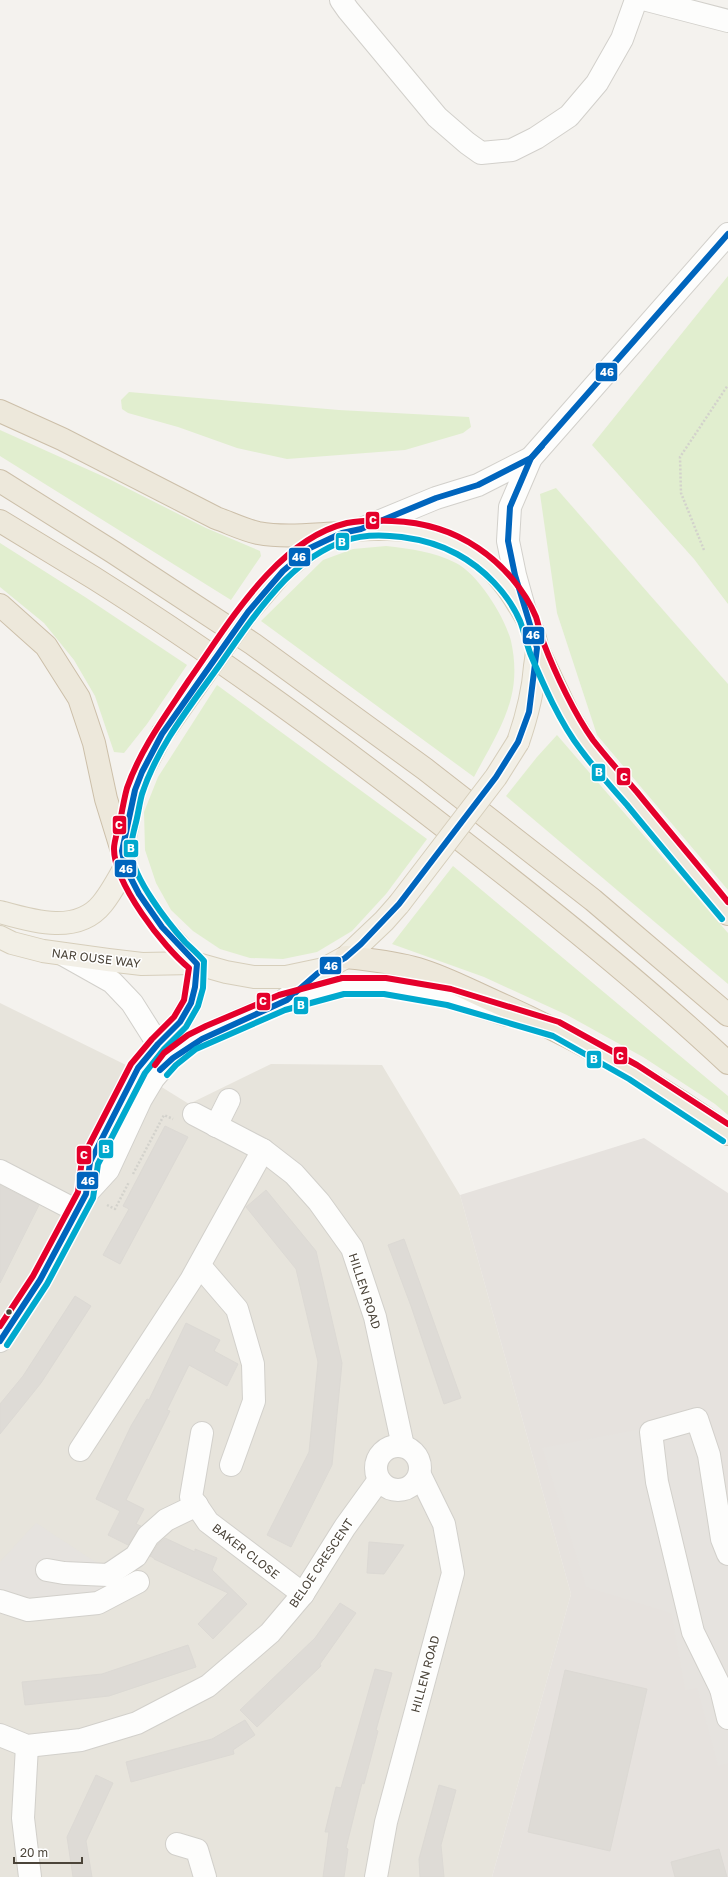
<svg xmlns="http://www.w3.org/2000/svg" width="728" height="1877" font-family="'Golos Text',sans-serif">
<rect width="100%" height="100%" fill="#f4f2ee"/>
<path fill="#e7e4dc" d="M0,1003L126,1065L189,1104L271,1064L382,1065L460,1195L571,1594L492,1877H0Z"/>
<path fill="#e6e2de" d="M644,1138L728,1193V1877H492L571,1594L460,1195Z"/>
<g fill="#e1eecf">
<path d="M728,276V604L694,559L592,445Z"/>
<path d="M129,392L339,410L469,417L471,427L463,433L405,450L287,459L237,448L178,427L128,413L122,409L121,400Z"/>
<path d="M0,430L109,479L206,528L260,551L261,556L231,600L0,456Z"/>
<path d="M556,488L728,684V890L597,735L557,613L540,494Z"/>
<path d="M0,543L85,597L187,665L147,724L124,753L114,752L95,696L74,660L44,623L0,587Z"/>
<path d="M386,546C410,549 433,551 456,563C478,574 505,617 511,641C515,659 516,679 511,698C504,726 487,752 474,777L261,621L323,560L353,549Z"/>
<path d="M217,685L427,839L386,894L352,931L317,952L283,959L250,958L220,949L193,931L171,910L156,883L145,850L144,812L158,777Z"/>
<path d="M557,735L728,933V984L506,796L537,757Z"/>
<path d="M453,866L728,1096V1115L715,1104L643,1057L567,1015L484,977L392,944Z"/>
</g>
<g fill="#e6e3df">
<path d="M699,1408L728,1507V1763L718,1766L697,1688L685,1690L671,1613L586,1587L542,1448L641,1429Z"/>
<path d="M36,1523L123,1580L92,1594L25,1602L0,1591V1562Z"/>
</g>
<g fill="#dedbd6" stroke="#dcd9d4">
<path d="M165,1126L188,1137L120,1264L103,1255L129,1209L123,1206Z"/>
<path d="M0,1185L39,1205L0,1283Z"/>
<path d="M266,1190L316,1251L342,1363L332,1465L291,1547L267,1535L309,1452L318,1362L296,1269L246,1207Z"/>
<path d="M404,1239L461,1398L444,1404L411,1306L388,1245Z"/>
<path d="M75,1296L91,1306L41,1383L0,1434V1404L23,1376Z"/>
<path d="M186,1323L220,1340L214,1351L238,1364L227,1386L189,1365L167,1410L170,1411L126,1500L144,1509L136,1524L141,1526L128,1545L108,1535L120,1511L96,1499L131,1426L147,1399L149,1400Z"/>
<path d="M165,1538L195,1552V1549L217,1558L212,1570L247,1604L213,1639L198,1624L228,1593L154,1559V1558L150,1556L158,1544Z"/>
<path d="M369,1542L404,1545L384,1574L367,1573Z"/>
<path d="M340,1603L356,1613L320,1664L321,1666L257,1727L240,1710L315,1638Z"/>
<path d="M188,1645L196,1667L109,1696L25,1705L22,1682L102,1674Z"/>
<path d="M375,1669L392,1673L376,1730L378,1731L364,1784L362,1783L346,1848L348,1849L344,1877H323L329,1832H325L336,1787L341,1788Z"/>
<path d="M565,1670L647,1689L610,1851L528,1832Z"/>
<path d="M245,1720L255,1735L233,1750L234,1754L131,1782L126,1762L212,1739Z"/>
<path d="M96,1775L113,1783L86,1841L92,1877H73L67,1837Z"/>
<path d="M439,1785L456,1790L441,1845L444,1877H420L419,1859Z"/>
<path d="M719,1849L727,1877H675L671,1862Z"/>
</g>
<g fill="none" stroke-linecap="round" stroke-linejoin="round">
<defs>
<g id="minor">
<path d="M341,0L348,10L437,117L467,143L481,153L512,150L536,138L569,116L597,83L622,39L636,0"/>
<path d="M647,0L728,21"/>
<path d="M361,529L436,498L478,485L531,458"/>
<path d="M525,611L515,575L508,541L510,507L531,458L728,234"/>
<path d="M64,955L112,982L132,1003L158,1044"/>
<path d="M289,1000L343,986H385L449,997L507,1015"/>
<path d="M194,1114L263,1150L294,1174L319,1202L352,1248L375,1317L403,1446"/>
<path d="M216,1126L229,1100"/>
<path d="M0,1171L77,1211"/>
<path d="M86,1194L90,1162L125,1092L138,1068L158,1044L180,1022L191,1003L195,987L197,964"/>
<path d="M200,1266L237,1309L253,1364L254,1401L231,1465"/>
<path d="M0,1341L40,1280L86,1194L108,1170L141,1099L153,1079L170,1059L192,1042L209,1033L282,1002L324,969"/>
<path d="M202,1433L191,1497L208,1522L303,1594"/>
<circle cx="398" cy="1468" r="22"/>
<path d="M80,1450L191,1280L263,1150"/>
<path d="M728,1554L722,1539L709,1455L697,1419L651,1432L657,1482L693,1632L721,1689L728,1692"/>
<path d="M47,1570L64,1573L108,1575L136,1556L148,1536L166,1520L197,1505"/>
<path d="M0,1601L28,1610L98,1603L138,1582"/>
<path d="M721,1689L728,1718"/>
<path d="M0,1735L27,1746L81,1740L137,1723L208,1686L270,1633L303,1594L345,1527L379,1480"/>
<path d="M27,1746L23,1818L30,1877"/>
<path d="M177,1844L197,1850L205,1877"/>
<path d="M376,1877L386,1822L453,1573L444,1524L420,1475"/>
</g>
<g id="major">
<path d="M283,571C302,555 318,542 341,533C354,528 369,529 383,529C438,528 483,550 513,596C523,612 535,629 537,648C537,654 536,660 535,666C533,694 527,716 518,742"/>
<path d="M162,734L142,772L135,790L122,851L125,867L139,894L162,927L194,963L226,972L254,977H286L324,969L346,957L384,921L399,904"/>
<path d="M0,912C32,921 77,935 102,904C111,893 118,880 125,867"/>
<path d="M0,937L12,943L43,951L108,960L142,964L194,963"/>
</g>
<g id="highway">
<path d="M0,411L62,439L216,518C230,523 244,530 258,533C285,538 314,534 342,533"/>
<path d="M0,481L113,552L253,644L425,769L593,900L728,1015"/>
<path d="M0,521C31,540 63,559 94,578C226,661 357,758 480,855C565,921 649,989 728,1063"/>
<path d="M0,605L46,646L79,698L94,743L106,799L122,851"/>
<path d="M537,648L569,716L586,744L728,914"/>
<path d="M346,957C371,960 394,962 418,969C445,977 471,991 496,1002C578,1039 656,1082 728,1134"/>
</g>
</defs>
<use href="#minor" stroke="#d2d0cb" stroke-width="24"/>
<use href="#major" stroke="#d6cebb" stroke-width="24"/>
<use href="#highway" stroke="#ccbfa9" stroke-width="24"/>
<g stroke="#d3d2cc" stroke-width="2.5" stroke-dasharray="2 2" stroke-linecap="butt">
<path d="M704,550L681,493L680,457L728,385"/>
<path d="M133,1174L164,1115L173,1119"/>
<path d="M107,1205L115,1209L129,1182"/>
</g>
<use href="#minor" stroke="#fdfdfc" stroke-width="22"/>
<use href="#major" stroke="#f2efe6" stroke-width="22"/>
<use href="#highway" stroke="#ede8db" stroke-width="22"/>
<defs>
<g id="major-bridge">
<path d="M162,734L248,612L283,571"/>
<path d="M399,904L496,777L518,742"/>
</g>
</defs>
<use href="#major-bridge" stroke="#d6cebb" stroke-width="24" stroke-linecap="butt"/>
<use href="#major-bridge" stroke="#f2efe6" stroke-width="22"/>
<defs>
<g id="bus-1">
<path d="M160,1070L173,1058L202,1039L287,1000L318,973L345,958L361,944L399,904L496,777L518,742L529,712L537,648L515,575L508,541L510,507L531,458L542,446"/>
<path d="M0,1341L40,1280L86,1194L90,1162L138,1068L158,1044L180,1022L191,1003L195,987L197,964L162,927L139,894L125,867L122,851L135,790L142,772L162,734L248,612L283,571L310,548L342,533L361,529L436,498L478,485L531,458L728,234"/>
</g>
<g id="bus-2">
<path d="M167,1075L176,1065L196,1049L285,1010L344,994H384L447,1005L553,1036L629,1079L723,1141"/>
<path d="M7,1345L47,1284L93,1198L98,1164L145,1073L164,1049L186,1027L198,1006L203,988L204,961C198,954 191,948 185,942C167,922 134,879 131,853C130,844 133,835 135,826C138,816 139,805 142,794C158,745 192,704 221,663C241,634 261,605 285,580C302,563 322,549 344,541C376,529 428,538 457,554C483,568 508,593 520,621C524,631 526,642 530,653C543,684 560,723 581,750C595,769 611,787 627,805C658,843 690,881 722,919"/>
</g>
<g id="bus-3">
<path d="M155,1065L164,1053L188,1035L206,1026L279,995L342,978H386L451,989L559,1022L637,1065L728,1124"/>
<path d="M0,1326L33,1276L78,1192L82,1159L131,1064L152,1039L174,1017L184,1000L189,968C163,947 114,883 114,849C114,840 118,831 120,822C122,811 124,799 127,788C141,748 166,715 189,680C228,625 276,540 347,523C362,520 377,520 392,521C422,522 453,531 478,548C502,564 525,590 536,617C539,626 540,635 544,644C555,673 575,715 593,740C607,758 622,775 637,792C667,829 698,865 728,902"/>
</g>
</defs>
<use href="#bus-1" stroke="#fff" stroke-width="9"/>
<use href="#bus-2" stroke="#fff" stroke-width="9"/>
<use href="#bus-3" stroke="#fff" stroke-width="9"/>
<use href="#bus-1" stroke="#0065bd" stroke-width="6"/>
<use href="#bus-2" stroke="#00a9ce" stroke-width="6"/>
<use href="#bus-3" stroke="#e4002b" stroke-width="6"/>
</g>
<circle fill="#4b4439" stroke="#fff" stroke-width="1.5" cx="9" cy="1312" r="3.5"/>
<g text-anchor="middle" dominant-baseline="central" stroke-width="3" stroke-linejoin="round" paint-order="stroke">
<g font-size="12" fill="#4b4439" stroke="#fff">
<text transform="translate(96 958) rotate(7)">NAR OUSE WAY</text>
<text transform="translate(365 1291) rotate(72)">HILLEN ROAD</text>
<text transform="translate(246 1551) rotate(38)">BAKER CLOSE</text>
<text transform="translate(321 1563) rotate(-56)">BELOE CRESCENT</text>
<text transform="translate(425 1674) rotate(-75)">HILLEN ROAD</text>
</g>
</g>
<g stroke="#fff" stroke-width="1.5">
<rect x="595" y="362" width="23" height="20" rx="4" fill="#0065bd"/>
<rect x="365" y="511" width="15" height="19" rx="4" fill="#e4002b"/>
<rect x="335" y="532" width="15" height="19" rx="4" fill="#00a9ce"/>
<rect x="288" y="547" width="23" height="20" rx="4" fill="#0065bd"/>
<rect x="522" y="626" width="23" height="19" rx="4" fill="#0065bd"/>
<rect x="591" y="763" width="15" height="19" rx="4" fill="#00a9ce"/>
<rect x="616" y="767" width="15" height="19" rx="4" fill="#e4002b"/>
<rect x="112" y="815" width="15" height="20" rx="4" fill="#e4002b"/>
<rect x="123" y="839" width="16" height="19" rx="4" fill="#00a9ce"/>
<rect x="114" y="859" width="23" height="19" rx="4" fill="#0065bd"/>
<rect x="319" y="956" width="23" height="19" rx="4" fill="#0065bd"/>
<rect x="256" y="992" width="15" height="19" rx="4" fill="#e4002b"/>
<rect x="293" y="996" width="16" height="19" rx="4" fill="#00a9ce"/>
<rect x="613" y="1046" width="15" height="19" rx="4" fill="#e4002b"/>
<rect x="586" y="1050" width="16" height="19" rx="4" fill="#00a9ce"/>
<rect x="98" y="1139" width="16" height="20" rx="4" fill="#00a9ce"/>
<rect x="76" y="1145" width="16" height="20" rx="4" fill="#e4002b"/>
<rect x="76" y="1171" width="23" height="19" rx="4" fill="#0065bd"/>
</g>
<g font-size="11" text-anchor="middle" font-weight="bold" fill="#fff">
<text x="607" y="376">46</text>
<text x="373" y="524">C</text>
<text x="342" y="546">B</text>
<text x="299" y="561">46</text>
<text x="533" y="639">46</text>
<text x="599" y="776">B</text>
<text x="624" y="781">C</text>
<text x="119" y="829">C</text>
<text x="131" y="852">B</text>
<text x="126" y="873">46</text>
<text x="331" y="970">46</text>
<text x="263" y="1005">C</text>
<text x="301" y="1009">B</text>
<text x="620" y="1060">C</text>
<text x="594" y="1063">B</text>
<text x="106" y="1153">B</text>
<text x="84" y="1159">C</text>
<text x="88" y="1185">46</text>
</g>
<path d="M14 1857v6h68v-6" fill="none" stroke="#4b4439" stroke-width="2"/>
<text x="20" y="1857" font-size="12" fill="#4b4439" stroke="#ffffff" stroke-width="3" paint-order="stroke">20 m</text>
</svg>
